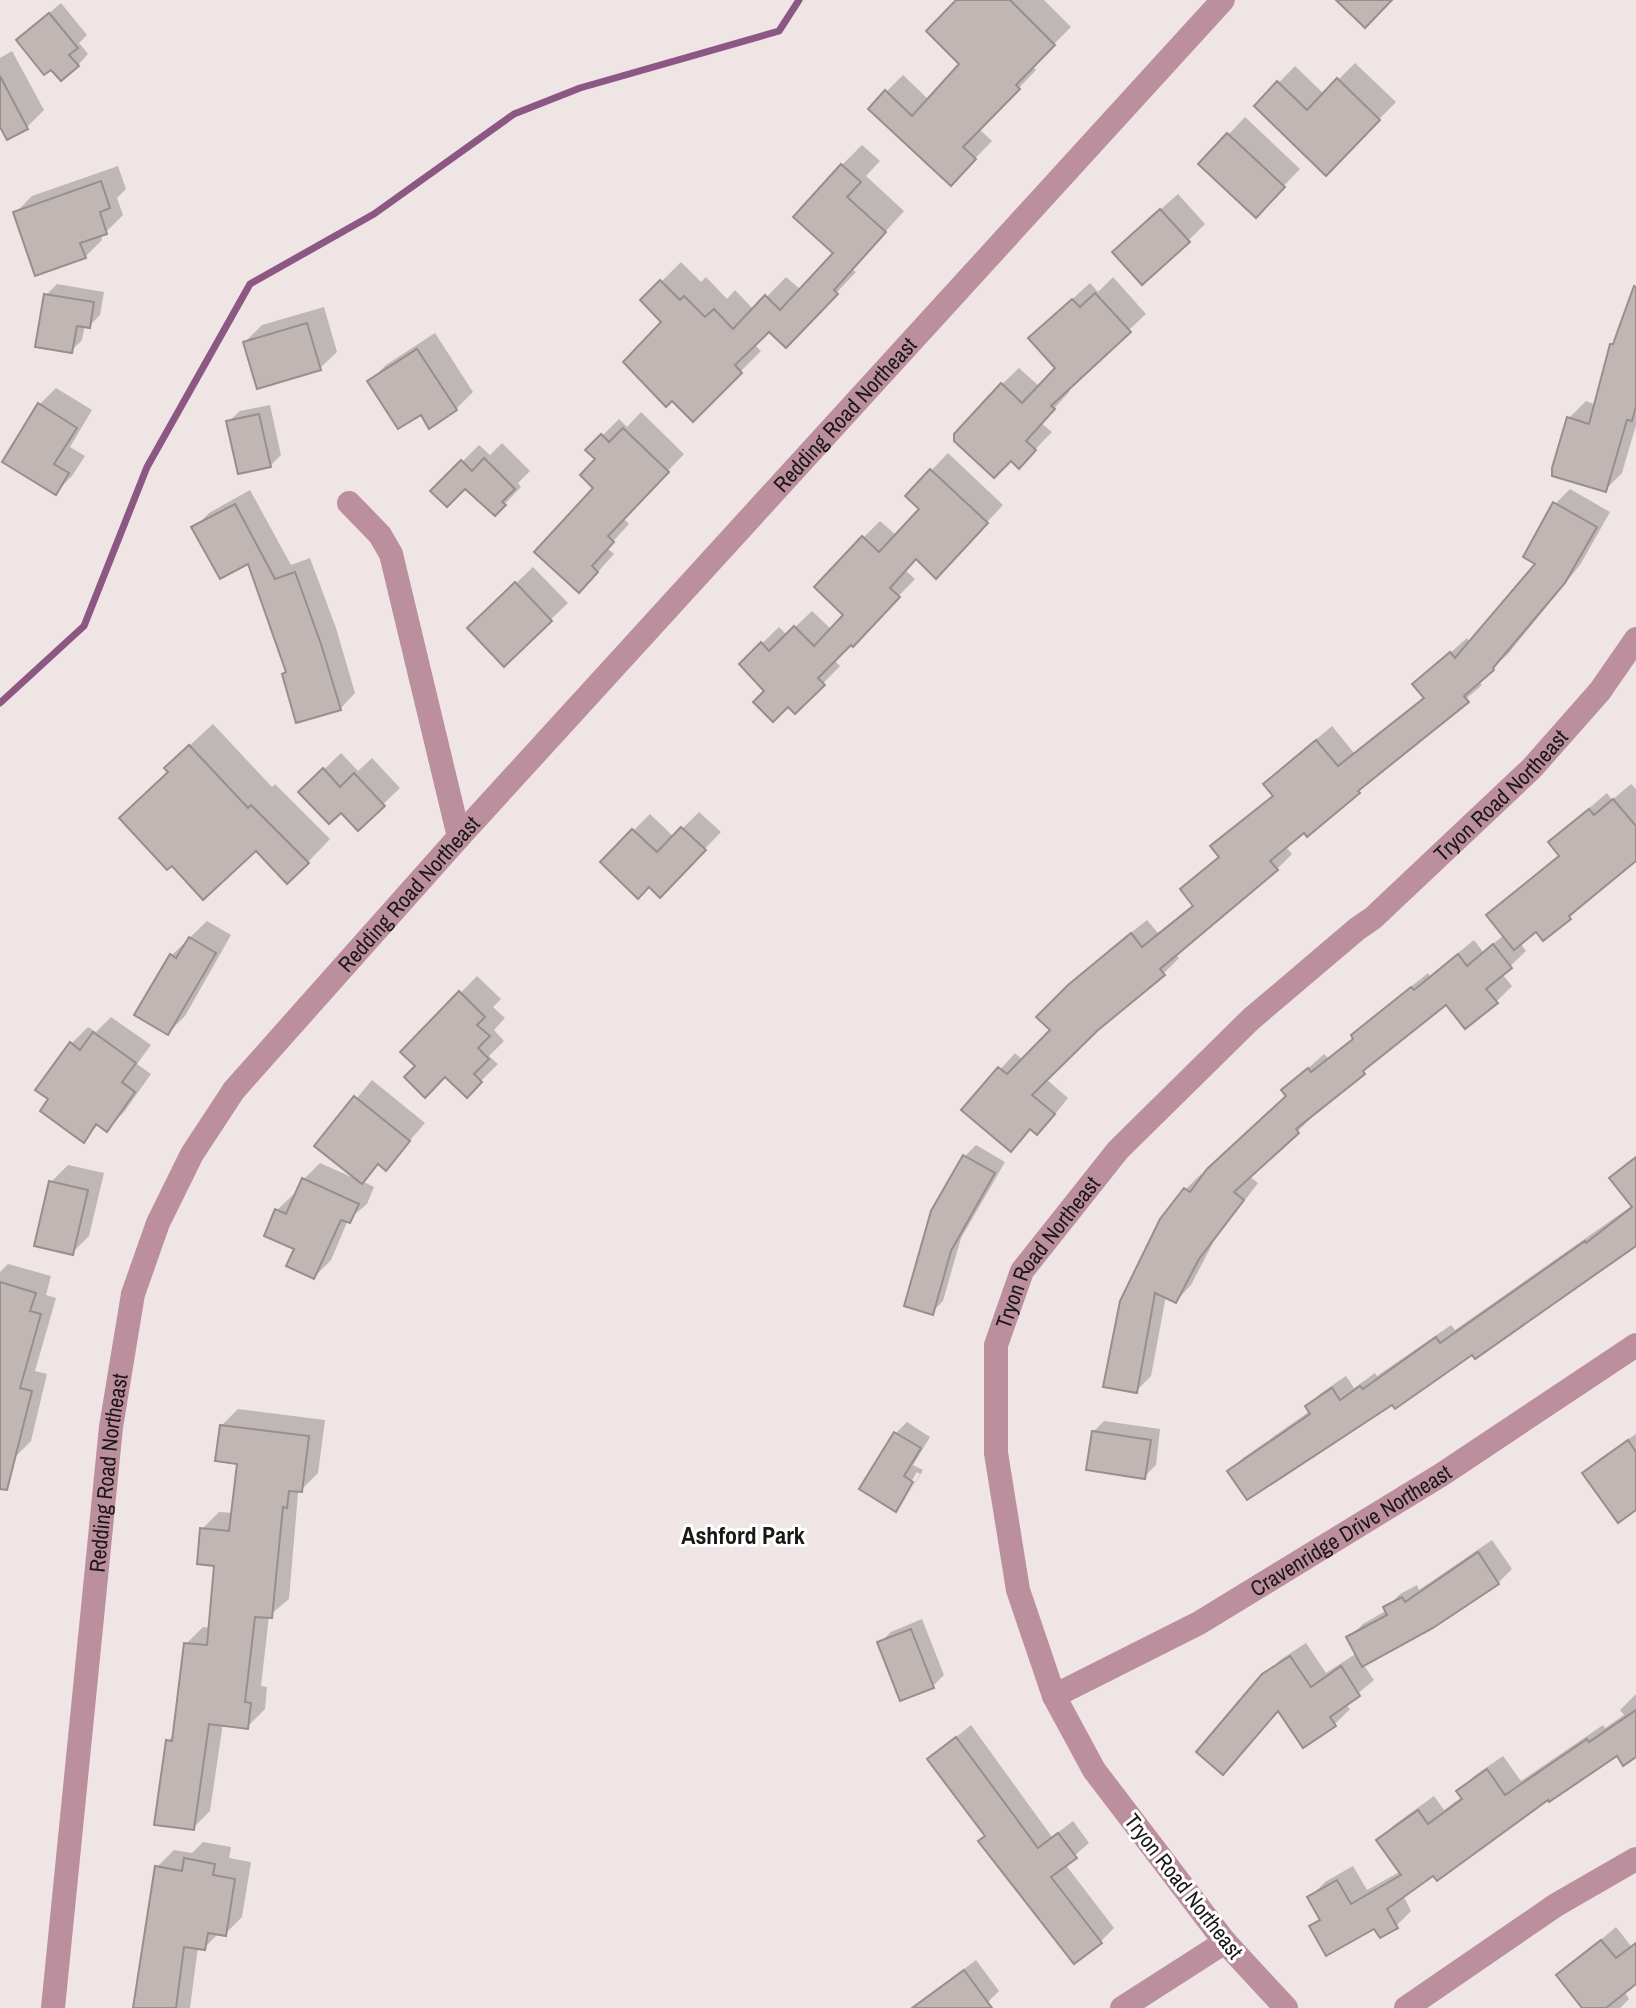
<svg xmlns="http://www.w3.org/2000/svg" width="1636" height="2008" font-family="'Archivo Narrow',sans-serif">
<rect width="100%" height="100%" fill="#efe5e5"/>
<g fill="#0003">
<path d="M959,0H1044L1071,27L1032,66L1036,70L979,129L992,141L951,183L886,92L903,75L929,100L962,64Z"/>
<path d="M61,3L87,35L79,43L88,54L78,65L18,40Z"/>
<path d="M12,51L44,110L27,127L8,138L3,128L0,129V58Z"/>
<path d="M1355,63L1396,102L1326,173L1256,106L1295,66L1324,94Z"/>
<path d="M1245,117L1300,169L1272,198L1201,164Z"/>
<path d="M862,145L880,161L866,176L904,211L852,269L856,272L806,325L769,329L754,344L761,351L693,419L673,398L664,322L643,300L681,262L701,282L706,277L727,299L735,290L754,310L786,277L801,290L836,253L842,165Z"/>
<path d="M118,166L126,189L117,198L123,215L106,232L100,234L102,240L85,257L15,213L32,196Z"/>
<path d="M1178,194L1205,224L1188,241L1132,235Z"/>
<path d="M1113,277L1146,314L1067,388L1070,391L1041,423L1052,432L1019,466L1002,384L1019,368L1040,387L1058,368L1048,321L1090,283L1098,292Z"/>
<path d="M57,284L104,292L100,315L89,326L85,325L82,340L71,351L46,295Z"/>
<path d="M1636,286V425L1622,473L1605,490L1569,418L1586,401L1596,405L1612,345Z"/>
<path d="M324,307L337,352L320,368L245,342L262,325Z"/>
<path d="M435,333L473,392L456,409L421,412L369,382L386,365Z"/>
<path d="M56,388L92,410L70,447L85,456L72,476L55,493L39,405Z"/>
<path d="M270,405L281,455L270,466L228,422L240,411Z"/>
<path d="M641,412L684,454L623,518L629,524L607,548L614,554L596,574L537,552L595,488L598,459L588,450L619,419L627,427Z"/>
<path d="M502,443L530,471L518,483L521,487L495,514L464,486L433,491L479,445L490,455Z"/>
<path d="M948,453L1003,505L953,559L916,557L905,570L915,579L869,627L834,660L840,666L795,712L767,691L741,664L779,627L787,635L812,611L832,630L846,615L863,538L880,521L897,536L922,509L907,496Z"/>
<path d="M1570,489L1610,512L1580,565L1508,654L1478,681L1482,685L1308,834L1304,830L1285,846L1292,854L1277,869L1175,954L1179,958L1164,973L1096,1029L1046,1079L1068,1098L1052,1118L1031,1128L1010,1150L964,1110L1015,1053L1023,1060L1053,1030L1039,1016L1085,970L1147,920L1158,933L1194,904L1182,889L1220,856L1213,846L1274,794L1266,784L1281,769L1332,726L1354,753L1425,697L1415,684L1467,638L1470,643L1538,563L1555,504Z"/>
<path d="M250,490L291,565L310,558L336,628L355,693L340,709L249,561L194,528L209,513Z"/>
<path d="M533,567L568,603L504,664L486,612Z"/>
<path d="M213,724L272,787L275,784L330,839L308,862L256,848L172,863L170,772L189,746Z"/>
<path d="M341,753L358,771L372,758L400,788L358,828L341,810L301,792Z"/>
<path d="M1631,784L1636,789V858L1570,917L1536,929L1520,943L1526,951L1502,974L1512,986L1497,1001L1466,1026L1446,1002L1312,1114L1313,1116L1298,1131L1249,1176L1258,1183L1214,1241L1191,1285L1176,1301L1166,1296L1151,1376L1136,1391L1162,1220L1186,1189L1201,1174L1205,1176L1289,1096L1284,1090L1324,1054L1328,1058L1355,1037L1369,1020L1428,973L1430,976L1474,940L1483,952L1504,935L1489,915L1560,854L1551,843L1568,826L1607,793L1612,800Z"/>
<path d="M699,812L721,832L660,895L649,885L602,862L650,814L674,837Z"/>
<path d="M207,921L231,935L185,1016L168,1033L137,1014L172,955Z"/>
<path d="M477,976L501,999L493,1007L505,1018L494,1030L504,1041L489,1056L498,1064L467,1095L446,1074L418,1066L403,1052Z"/>
<path d="M111,1017L151,1045L137,1064L151,1074L124,1112L107,1129L99,1124L83,1140L51,1099L71,1044L88,1027L96,1032Z"/>
<path d="M372,1080L425,1123L386,1168L380,1163L362,1181L374,1187L367,1204L348,1220L331,1260L314,1277L277,1210L294,1194L296,1195L303,1180L320,1163L356,1179L317,1146Z"/>
<path d="M976,1145L1005,1162L961,1238L943,1301L932,1312L965,1156Z"/>
<path d="M1636,1156V1244L1473,1353L1393,1402L1229,1471L1243,1458L1310,1411L1307,1407L1321,1393L1346,1376L1354,1388L1375,1373L1377,1376L1451,1325L1455,1330L1633,1205L1612,1178Z"/>
<path d="M68,1165L104,1173L89,1236L72,1253L51,1182Z"/>
<path d="M8,1264L51,1276L46,1295L56,1298L35,1371L47,1374L31,1441L14,1458L0,1454V1272Z"/>
<path d="M238,1409L325,1420L318,1473L298,1493L289,1599L269,1616L261,1686L267,1687L265,1709L248,1726L223,1723L210,1811L193,1828L168,1741L175,1734L186,1644L203,1627L211,1628L216,1564L202,1529L219,1512L233,1513L240,1462L221,1426Z"/>
<path d="M1104,1421L1160,1429L1156,1465L1145,1476L1093,1432Z"/>
<path d="M907,1422L930,1437L913,1465L923,1470L906,1499L920,1474L917,1472L901,1499H905L895,1509L896,1433Z"/>
<path d="M1636,1434V1507L1585,1474L1599,1459Z"/>
<path d="M1492,1540L1512,1569L1498,1583L1363,1664L1374,1680L1345,1704L1350,1709L1335,1724L1264,1676L1280,1660L1306,1643L1326,1673L1357,1653L1349,1638L1363,1624L1387,1610L1386,1608L1400,1594L1417,1585L1419,1590Z"/>
<path d="M922,1619L944,1675L933,1686L880,1643L891,1632Z"/>
<path d="M1636,1694V1754L1617,1753L1403,1895L1411,1911L1396,1926L1311,1927L1321,1917L1310,1897L1325,1882L1353,1866L1367,1890L1401,1871L1379,1841L1394,1825L1434,1796L1444,1810L1463,1796L1459,1791L1474,1776L1503,1756L1521,1781L1603,1725L1605,1728L1624,1715L1620,1710Z"/>
<path d="M971,1725L1052,1837L1073,1821L1089,1843L1065,1864L1114,1928L1100,1942L986,1835L929,1759Z"/>
<path d="M203,1842L231,1847L229,1858L251,1862L242,1917L225,1934L219,1933L204,1948L198,1947L190,2008H136L157,1867L174,1850L192,1853Z"/>
<path d="M1616,1927L1631,1946L1636,1942V1982L1624,1991L1629,1999L1620,2008H1585L1559,1975Z"/>
<path d="M976,1960L999,1991L988,2002L979,2008H913Z"/>
</g>
<g fill="none" stroke-linecap="round" stroke-linejoin="round">
<path stroke="#8d5784" stroke-width="7" d="M0,703L84,626L147,467L250,284L374,214L514,114L580,88L779,31L799,0"/>
</g>
<g fill="#c0b7b4" stroke="#978f8b" stroke-width="2">
<path d="M956,0H1010L1055,45L1016,85L1020,89L963,147L976,159L951,186L868,109L885,90L912,116L959,64L926,31Z"/>
<path d="M1336,0H1392L1365,28Z"/>
<path d="M49,13L78,48L69,55L79,66L61,81L51,70L44,75L16,40Z"/>
<path d="M0,76L28,129L7,140L0,127Z"/>
<path d="M1337,78L1380,120L1326,176L1254,106L1277,81L1307,110Z"/>
<path d="M1227,133L1285,187L1256,218L1198,164Z"/>
<path d="M841,164L861,182L847,197L886,232L834,290L838,294L786,348L769,332L735,365L742,373L693,422L672,401L666,407L623,362L661,322L640,300L660,280L680,300L684,296L705,317L714,309L733,329L765,295L780,310L833,253L793,217Z"/>
<path d="M101,181L110,208L100,212L107,234L80,243L86,258L35,276L13,212Z"/>
<path d="M1160,209L1190,242L1142,285L1112,252Z"/>
<path d="M1634,286L1636,287V406L1632,421L1627,420L1606,492L1552,476V468L1567,417L1589,424L1610,344H1613Z"/>
<path d="M1095,293L1131,332L1051,406L1055,409L1026,441L1036,450L1019,469L1011,461L994,478L954,441V434L1001,383L1022,403L1055,368L1028,338L1072,299L1080,307Z"/>
<path d="M44,294L94,302L90,328L77,326L72,353L35,347Z"/>
<path d="M307,323L321,370L257,389L243,342Z"/>
<path d="M417,349L457,410L429,429L421,415L398,429L367,381Z"/>
<path d="M38,403L77,428L54,464L69,473L56,495L2,462Z"/>
<path d="M259,414L271,467L238,474L226,421Z"/>
<path d="M623,428L669,472L608,536L614,542L592,566L598,572L579,593L534,552L593,488L580,475L595,459L585,450L601,434L609,442Z"/>
<path d="M484,458L515,489L502,502L506,505L495,516L465,489L447,507L430,491L461,460L472,471Z"/>
<path d="M930,469L988,523L936,579L916,559L890,588L900,597L853,647L851,645L818,678L825,685L795,714L788,707L773,722L753,702L764,691L739,664L761,642L769,651L794,626L814,646L843,615L814,587L862,536L879,552L919,509L905,496Z"/>
<path d="M1553,502L1597,527L1565,583L1493,668L1494,670L1464,696L1469,702L1358,791L1360,793L1307,837L1304,833L1270,861L1278,870L1160,969L1165,975L1097,1031L1032,1095L1055,1114L1037,1135L1030,1129L1011,1152L961,1110L998,1067L1007,1074L1050,1030L1036,1017L1068,985L1131,933L1142,947L1193,906L1180,889L1219,857L1210,846L1273,796L1263,784L1316,740L1338,766L1424,698L1412,684L1450,652L1455,658L1535,564L1523,557Z"/>
<path d="M235,504L275,579L295,572L321,644L341,710L296,723L282,674L286,672L248,564L220,579L191,527Z"/>
<path d="M515,582L552,621L504,667L467,628Z"/>
<path d="M189,745L248,808L251,805L309,863L287,884L256,851L203,900L172,866L167,870L119,818L168,772L164,768Z"/>
<path d="M323,768L340,787L354,773L385,806L358,831L341,813L329,824L298,792Z"/>
<path d="M1613,799L1636,826V861L1569,916L1571,919L1543,941L1536,932L1514,950L1486,915L1559,856L1548,842L1589,809L1594,815Z"/>
<path d="M681,827L706,850L660,898L649,887L638,899L600,862L632,829L657,852Z"/>
<path d="M189,937L216,953L168,1035L134,1015L170,954L176,958Z"/>
<path d="M1493,944L1512,968L1486,989L1498,1003L1465,1029L1446,1005L1363,1071L1365,1074L1296,1129L1299,1133L1234,1192L1244,1200L1199,1259L1176,1303L1155,1293L1137,1393L1103,1387L1120,1301L1160,1219L1184,1188L1190,1192L1207,1169L1286,1096L1281,1090L1308,1068L1311,1072L1353,1039L1351,1035L1411,987L1414,990L1458,954L1467,966Z"/>
<path d="M459,991L485,1017L477,1025L490,1036L478,1048L489,1059L474,1074L482,1082L467,1098L445,1077L425,1098L404,1077L415,1066L400,1052Z"/>
<path d="M93,1032L136,1063L122,1082L135,1092L107,1132L96,1124L84,1143L40,1111L48,1099L35,1090L70,1042L80,1050Z"/>
<path d="M354,1096L410,1141L386,1171L378,1164L362,1184L314,1146Z"/>
<path d="M963,1155L995,1173L951,1251L933,1315L904,1306L931,1211Z"/>
<path d="M1636,1157V1246L1475,1359L1472,1355L1395,1409L1392,1405L1247,1500L1227,1471L1310,1414L1305,1406L1332,1388L1340,1400L1360,1386L1363,1389L1436,1337L1440,1343L1585,1241L1586,1243L1632,1207L1609,1178Z"/>
<path d="M302,1178L359,1204L350,1223L341,1220L314,1279L286,1266L294,1249L264,1236L275,1209L286,1214Z"/>
<path d="M49,1181L88,1190L73,1255L34,1246Z"/>
<path d="M0,1282L36,1293L30,1311L41,1314L20,1388L32,1391L7,1490L0,1489Z"/>
<path d="M220,1425L309,1436L302,1492L289,1491L287,1508L283,1507L272,1618L255,1617L245,1702L251,1703L248,1729L209,1724L194,1830L154,1825L166,1740L172,1741L184,1643L207,1645L214,1566L197,1564L200,1528L229,1531L237,1464L215,1461Z"/>
<path d="M1092,1431L1151,1440L1145,1479L1086,1470Z"/>
<path d="M894,1432L921,1448L904,1476L913,1482L896,1512L859,1489Z"/>
<path d="M1628,1440L1636,1452V1510L1618,1523L1582,1473Z"/>
<path d="M1478,1552L1499,1584L1433,1628L1362,1667L1346,1637L1387,1615L1383,1607L1402,1597L1405,1602Z"/>
<path d="M911,1629L934,1688L900,1701L877,1642Z"/>
<path d="M1290,1656L1311,1687L1341,1666L1360,1696L1330,1717L1336,1726L1303,1748L1278,1711L1223,1775L1196,1752L1262,1674Z"/>
<path d="M1636,1710V1757L1623,1766L1617,1756L1549,1802L1548,1800L1437,1881L1433,1876L1387,1909L1398,1928L1380,1938L1374,1929L1326,1956L1309,1926L1320,1920L1307,1897L1337,1880L1351,1904L1401,1875L1376,1840L1418,1810L1428,1824L1462,1799L1456,1791L1487,1769L1505,1795L1587,1739L1589,1742Z"/>
<path d="M956,1737L1038,1848L1058,1833L1077,1858L1051,1877L1102,1943L1074,1964L978,1841L985,1836L927,1759Z"/>
<path d="M184,1858L215,1864L213,1875L235,1879L226,1936L208,1933L205,1950L184,1947L176,2008H133L155,1866L182,1871Z"/>
<path d="M1601,1940L1616,1958L1636,1943V1984L1606,2008H1582L1556,1975Z"/>
<path d="M964,1970L992,2008H912Z"/>
</g>
<g fill="none" stroke-linecap="round" stroke-linejoin="round">
<g stroke="#bc8f9e" stroke-width="24">
<path d="M349,503L380,535L391,554L459,837"/>
<path id="s1" d="M1054,1696L1199,1623L1441,1475L1636,1345"/>
<path id="s2" d="M53,2008L111,1427L133,1294L158,1223L192,1154L234,1090L459,837L1223,0"/>
<path d="M1122,2008L1225,1942"/>
<path id="s3" d="M1286,2008L1225,1942L1094,1770L1054,1696L1018,1590L996,1453V1345L1022,1271L1118,1150L1251,1019L1357,929L1373,918L1532,768L1600,691L1636,639"/>
<path d="M1406,2008L1556,1905L1636,1859"/>
</g>
</g>
<g text-anchor="middle" dominant-baseline="central" stroke-width="6" stroke-linejoin="round" paint-order="stroke">
<g font-size="22" fill="#1c1818" stroke="#fff">
<text stroke="none"><textPath href="#s2" startOffset="1858">Redding Road Northeast</textPath></text>
<text stroke="none"><textPath href="#s3" startOffset="1504">Tryon Road Northeast</textPath></text>
<text stroke="none"><textPath href="#s2" startOffset="1210">Redding Road Northeast</textPath></text>
<text stroke="none"><textPath href="#s3" startOffset="856">Tryon Road Northeast</textPath></text>
<text stroke="none"><textPath href="#s2" startOffset="538">Redding Road Northeast</textPath></text>
<text stroke="none"><textPath href="#s1" startOffset="340">Cravenridge Drive Northeast</textPath></text>
<text transform="translate(1184 1886) rotate(52)">Tryon Road Northeast</text>
</g>
<g font-size="24" font-weight="bold" fill="#1c1818" stroke="#fff">
<text x="743" y="1535">Ashford Park</text>
</g>
</g>
</svg>
